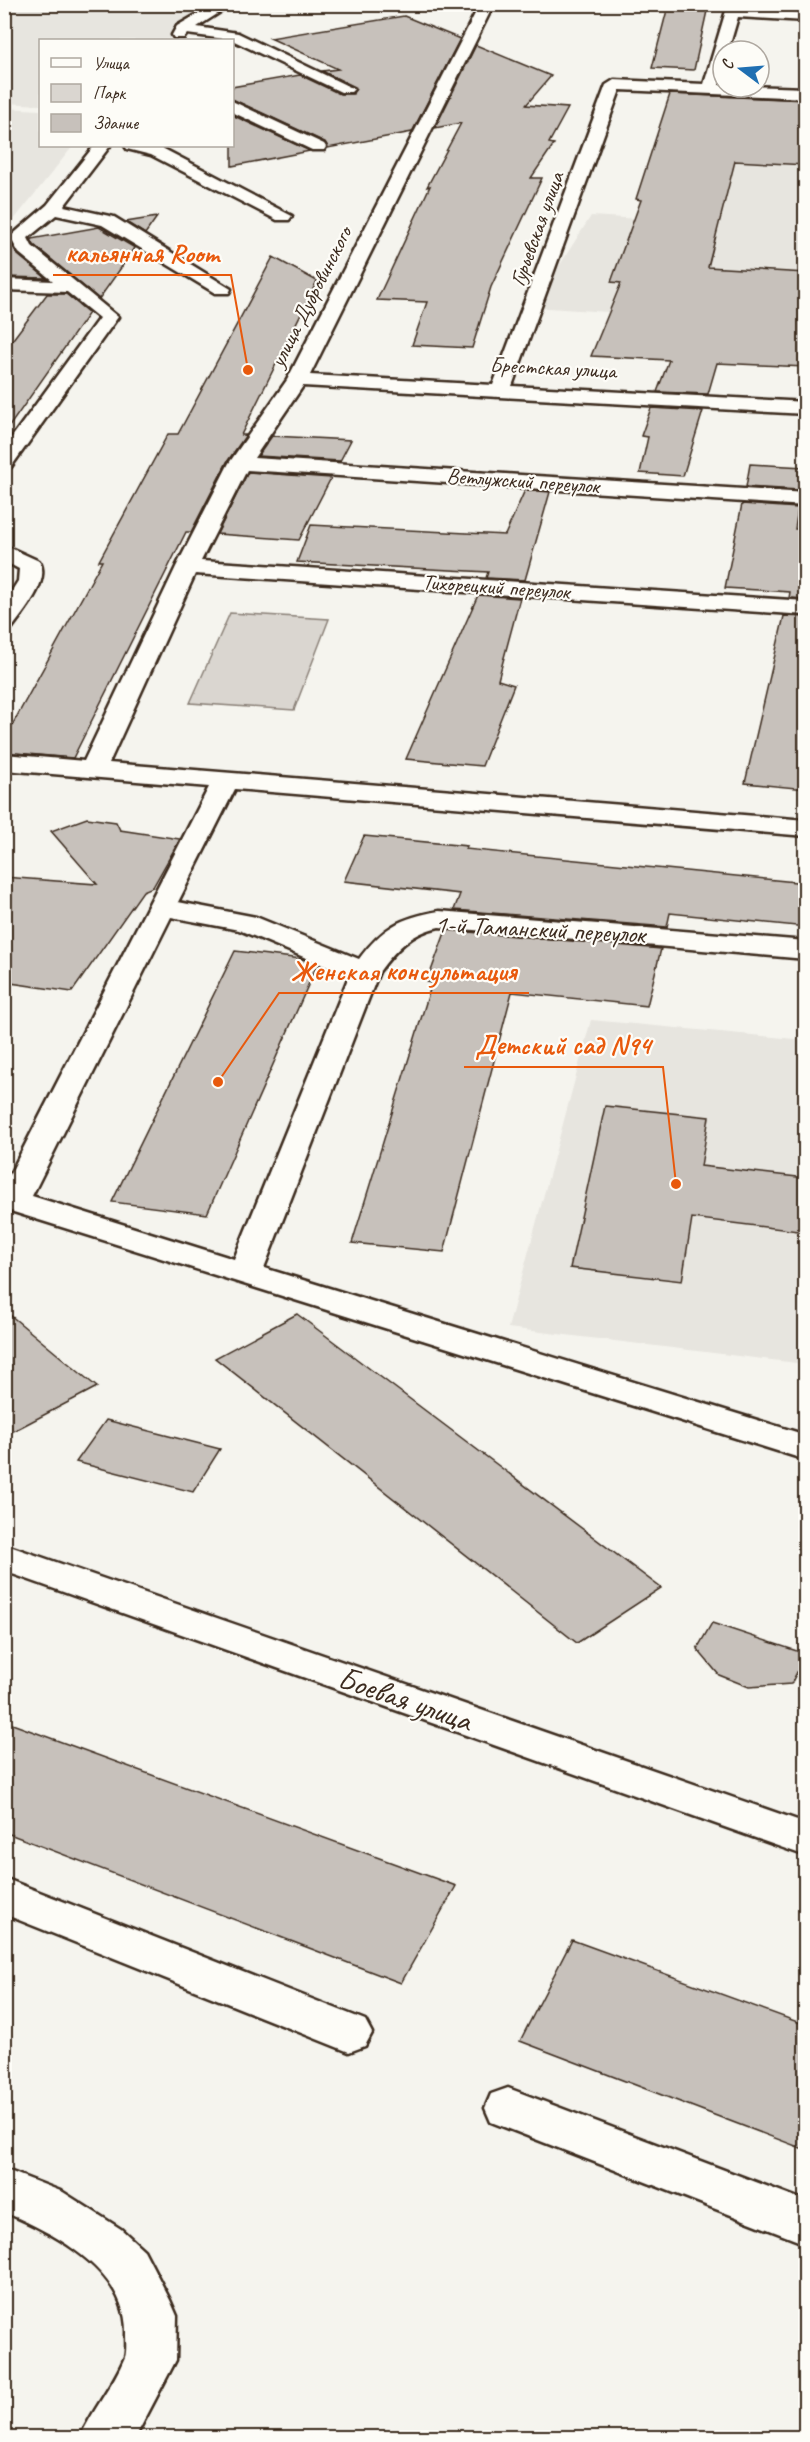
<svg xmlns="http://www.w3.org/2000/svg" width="810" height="2442" font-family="Caveat,sans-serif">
<rect width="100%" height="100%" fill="#f5f4ee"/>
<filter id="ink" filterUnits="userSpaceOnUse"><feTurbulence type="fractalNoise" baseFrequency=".0167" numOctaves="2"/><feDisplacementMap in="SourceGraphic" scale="12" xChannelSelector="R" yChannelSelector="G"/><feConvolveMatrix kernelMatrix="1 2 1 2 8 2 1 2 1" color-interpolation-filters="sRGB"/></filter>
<g filter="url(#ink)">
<g fill="#e7e5df">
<path d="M5,5H204L170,40H40V105L5,103Z"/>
<path d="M5,108L40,110V146H73L5,231Z"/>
<path d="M726,129L805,132V325L533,307L591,216L720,224Z"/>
<path d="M591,1020L805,1040V1364L508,1328Z"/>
</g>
<path fill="#dad6d0" stroke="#8a8077" stroke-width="1.5" d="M230,613L329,619L294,710L190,703Z"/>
<g fill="#c7c1bb" stroke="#3b2a1e" stroke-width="1.5">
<path d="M667,10L707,11L694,70L652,68Z"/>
<path d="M404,16L460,39L412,132L328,148L325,142L232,99V87L300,75L340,94H353L355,87L322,71L338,69L270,38Z"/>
<path d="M476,45L551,76L526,105L568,108L549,143L554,144L531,178H542L491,287L472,348L412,345L427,302L377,300L430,186L427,187L461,123L435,128Z"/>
<path d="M670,94L806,100V165L735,161L708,267L806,273V367L717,363L708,394L657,392L669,360L591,356L621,283L611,282L641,200L636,199Z"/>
<path d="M232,115L310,151L232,166Z"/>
<path d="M157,217L145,234L126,222Z"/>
<path d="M99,227L135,248L99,299L34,245L31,239Z"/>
<path d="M10,242L18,255L46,278L4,277V243Z"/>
<path d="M273,257L317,281L241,435H246L227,462L191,532H186L73,758L4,752V740L102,561H99L168,434H178Z"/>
<path d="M47,294H66L89,313L4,434V351Z"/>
<path d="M651,408L703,411L683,476L640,473L648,437L641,436Z"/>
<path d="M272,436L351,440L340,461L258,456Z"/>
<path d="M750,464L804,467L800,490L746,487Z"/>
<path d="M248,472L331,478L299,540L217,534Z"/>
<path d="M525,490L550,492L525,580L486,578L488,572L297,562L311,525L505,535Z"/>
<path d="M742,504L798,508L795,529H806V599L789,598L790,592L725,588Z"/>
<path d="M478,595L520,598L498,680L514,685L482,766L406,759Z"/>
<path d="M784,616L806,617V789L745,783Z"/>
<path d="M87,818L116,822L120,830L180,839L153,887L143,891L72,992L4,982V877L97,884L51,831Z"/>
<path d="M364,836L467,846L465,849L806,883V927L670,913L667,927L454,910L460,894L344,881Z"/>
<path d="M446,930L661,949L647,1006L512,992L444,1252L352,1243L432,983L427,982Z"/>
<path d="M235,951L302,959L317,965L207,1214L112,1202Z"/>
<path d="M605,1106L709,1117L701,1166L806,1178V1232L692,1218L682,1281L570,1268Z"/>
<path d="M4,1310L97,1387L4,1436Z"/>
<path d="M297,1314L661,1588L577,1643L215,1358Z"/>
<path d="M106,1420L220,1449L193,1492L76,1462Z"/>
<path d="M712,1623L806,1654L791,1684L749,1687L719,1675L697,1649Z"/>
<path d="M4,1721L456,1886L401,1983L4,1832Z"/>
<path d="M572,1940L806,2025V2150L520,2041Z"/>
</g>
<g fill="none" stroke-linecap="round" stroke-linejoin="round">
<defs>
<g id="minor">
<path d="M215,4H233L197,27L238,33L354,89L351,92H341L232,40L187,34L184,38H174L172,35L177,26Z"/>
<path d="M480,4H494L310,375L493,385L606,85L614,80L704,84L728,4H742L741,9L806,13V21L738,17L728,51H723V70L719,85L806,88V98L620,90L512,386L806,402V414L303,386L254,458L806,493V506L247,470L201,561L806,601V615L195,574L109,763L806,820V836L235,789L178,902L256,917L359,959C383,927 400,918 439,911L806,941V959L439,927C411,933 395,950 379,972L264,1268L806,1435V1460L4,1209V1186L209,787L4,770V754L84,761L176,567L229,463L287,380ZM171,917L239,930L349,976L234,1259L32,1196Z"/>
<path d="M232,101L324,144L326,147L324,150H312L232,112Z"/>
<path d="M94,146H110L64,206L114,217L231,289L229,293H215L102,225L56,215L28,238L32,246L118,317L11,467L4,469V448L99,318L67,292L4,290V279L53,281L19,253L10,237L47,205Z"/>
<path d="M125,146L162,148L292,216L289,220H277L151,155L127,149Z"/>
<path d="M4,545L39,561C52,579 23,613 12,628L4,630V603L18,581L19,569L4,561Z"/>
<path d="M4,1878L365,2020L372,2033L365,2046L349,2052L4,1914Z"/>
<path d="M508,2088L806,2201V2244L491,2122L485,2108L491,2094Z"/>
<path d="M4,2169L63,2192L121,2229L144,2250L170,2300L177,2316L176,2360L135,2438H80C92,2410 114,2385 125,2357C127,2351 126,2341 126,2334C128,2272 55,2233 4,2212Z"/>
</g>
<path id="major" d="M4,1544L806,1823V1856L4,1571Z"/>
</defs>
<use href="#minor" stroke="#3b2a1e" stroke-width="5"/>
<use href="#major" stroke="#3b2a1e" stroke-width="5"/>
<use href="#minor" fill="#fdfcf7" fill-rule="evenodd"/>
<use href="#major" fill="#fdfcf7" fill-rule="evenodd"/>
</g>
</g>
<g text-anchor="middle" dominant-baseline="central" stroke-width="4.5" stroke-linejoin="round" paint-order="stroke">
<g font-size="22" fill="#3b2a1e" stroke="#fdfcf7">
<text transform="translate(537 229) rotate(-70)">Гурьевская улица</text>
<text transform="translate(311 297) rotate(-63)">улица Дубровинского</text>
<text transform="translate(553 368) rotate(3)">Брестская улица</text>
<text transform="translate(523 481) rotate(4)">Ветлужский переулок</text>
<text transform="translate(496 587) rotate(4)">Тихорецкий переулок</text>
</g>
<g font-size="26" fill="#3b2a1e" stroke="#fdfcf7">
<text transform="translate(540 929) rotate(3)">1-й Таманский переулок</text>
</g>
<g font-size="32" fill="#3b2a1e" stroke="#fdfcf7">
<text transform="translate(405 1699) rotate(19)">Боевая улица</text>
</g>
</g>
<path fill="none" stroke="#e8590c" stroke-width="2" d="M248 370L231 275H53M218 1082L279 993H529M676 1184L663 1067H464"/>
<g fill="#e8590c" stroke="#fdfcf7" stroke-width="2">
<circle cx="248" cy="370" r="6"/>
<circle cx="218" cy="1082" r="6"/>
<circle cx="676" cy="1184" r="6"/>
</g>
<g font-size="27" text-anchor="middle" font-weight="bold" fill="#e8590c" stroke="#fdfcf7" stroke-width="4.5" stroke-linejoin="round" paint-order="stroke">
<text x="142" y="262">кальянная Room</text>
<text x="404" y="980">Женская консультация</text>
<text x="563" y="1054">Детский сад N94</text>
</g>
<rect width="810" height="2442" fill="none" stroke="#fdfcf7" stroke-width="24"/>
<rect x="12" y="12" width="786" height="2418" fill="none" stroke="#3b2a1e" stroke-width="2" filter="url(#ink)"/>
<rect x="39" y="39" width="195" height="108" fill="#fdfcf7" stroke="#afa8a0" stroke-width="1.5"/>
<rect x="51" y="58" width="30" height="9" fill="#fdfcf7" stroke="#afa8a0" stroke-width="1.5"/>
<text x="93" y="69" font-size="18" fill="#3b2a1e">Улица</text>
<rect x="51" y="84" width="30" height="18" fill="#dad6d0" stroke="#afa8a0" stroke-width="1.5"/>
<text x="93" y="99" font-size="18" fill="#3b2a1e">Парк</text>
<rect x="51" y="114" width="30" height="18" fill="#c7c1bb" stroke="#afa8a0" stroke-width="1.5"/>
<text x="93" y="129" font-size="18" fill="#3b2a1e">Здание</text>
<g transform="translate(741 69) rotate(286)"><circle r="28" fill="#fdfcf7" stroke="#afa8a0" stroke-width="1.5"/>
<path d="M0-4.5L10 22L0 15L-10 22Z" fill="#1f6fb2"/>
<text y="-9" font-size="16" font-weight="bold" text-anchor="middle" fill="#3b2a1e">С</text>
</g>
</svg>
